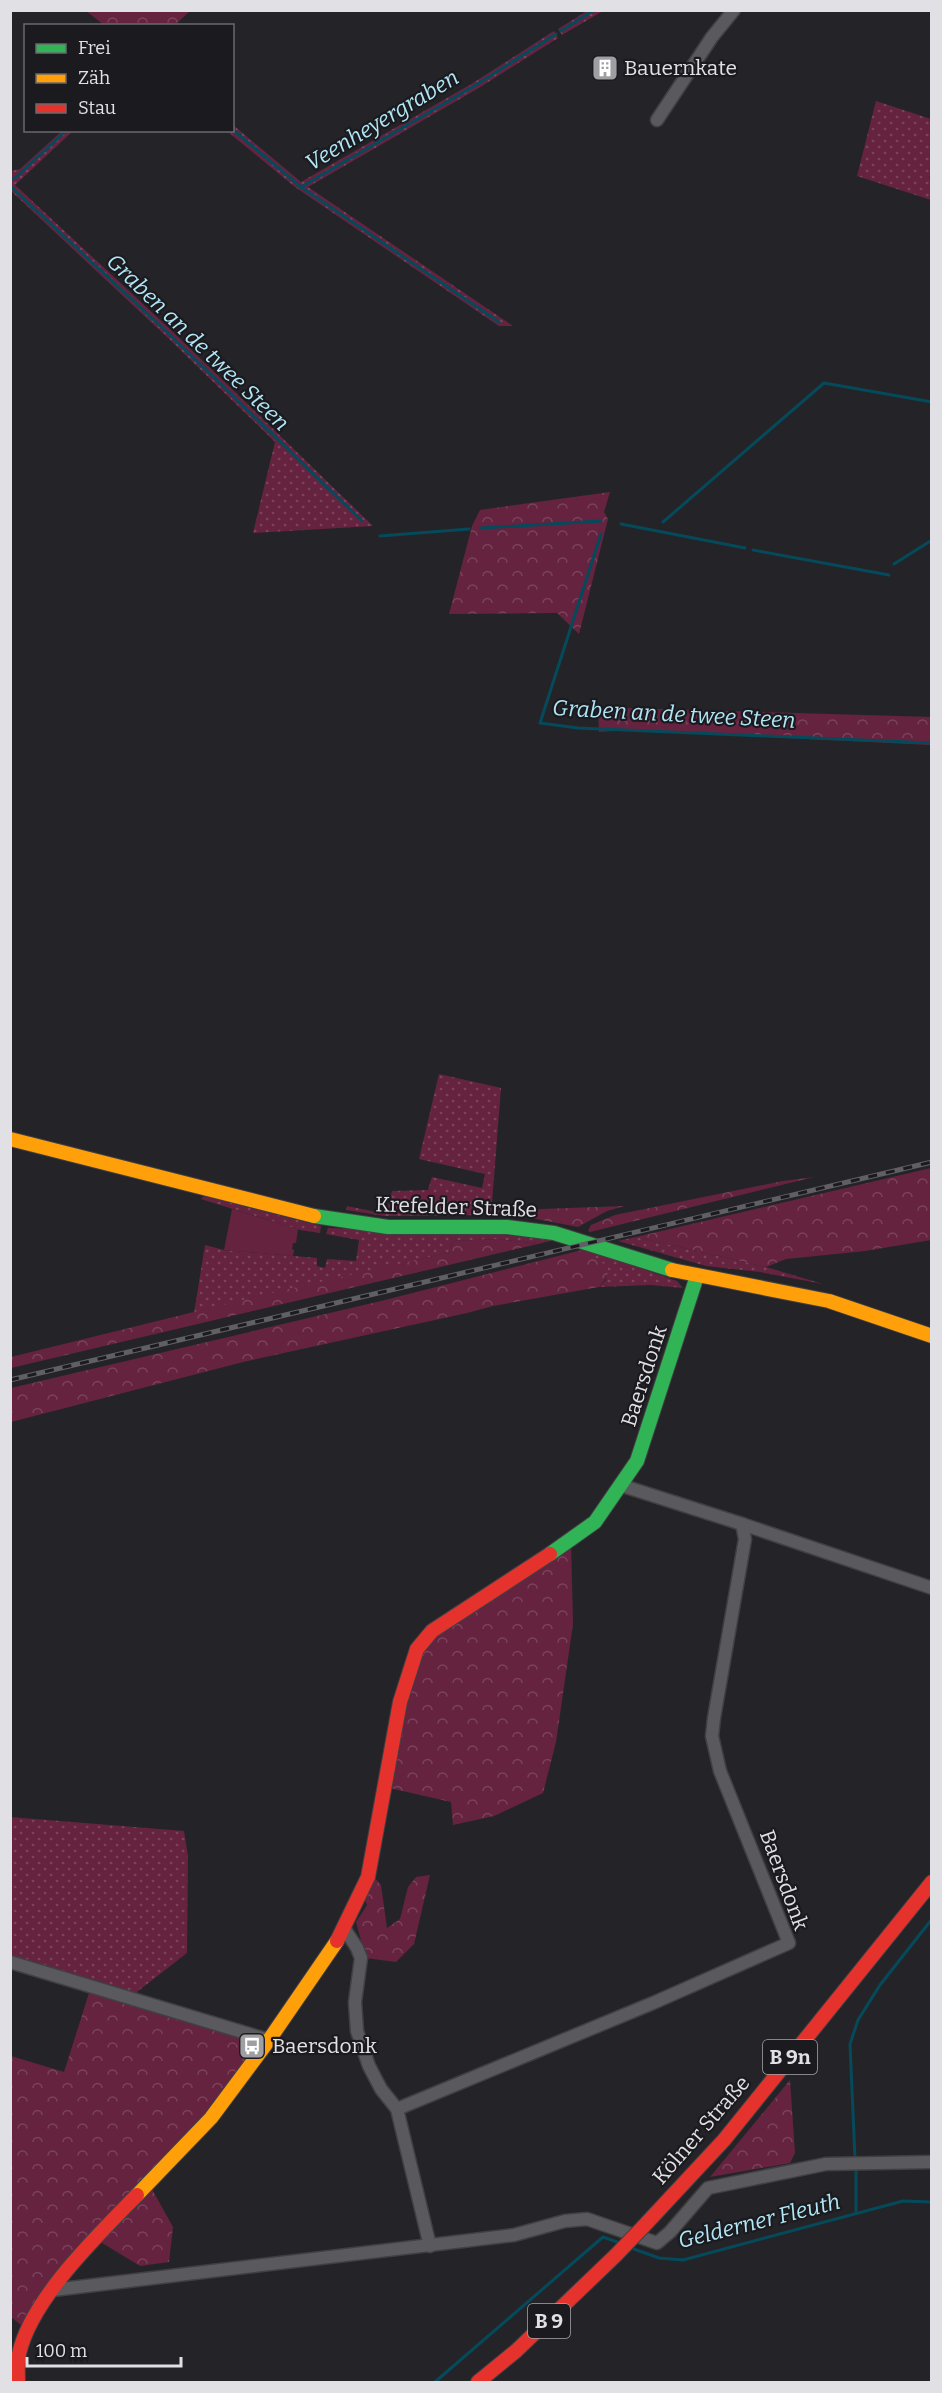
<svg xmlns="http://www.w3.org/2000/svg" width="942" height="2393" font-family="Bitter,serif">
<defs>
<pattern id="grass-dots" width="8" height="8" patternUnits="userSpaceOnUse" patternTransform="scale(1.5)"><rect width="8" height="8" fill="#652340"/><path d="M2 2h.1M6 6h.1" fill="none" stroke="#7b435b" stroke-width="1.8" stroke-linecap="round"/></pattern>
<pattern id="forest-crowns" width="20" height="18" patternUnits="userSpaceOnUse" patternTransform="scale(1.5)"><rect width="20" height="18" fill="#652340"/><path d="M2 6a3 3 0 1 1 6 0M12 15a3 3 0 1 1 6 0" fill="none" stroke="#7b435b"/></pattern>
</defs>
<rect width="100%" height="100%" fill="#242428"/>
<g fill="url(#grass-dots)">
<path d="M587,11H603L562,35L558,29Z"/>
<path d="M554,31L558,38L477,89L308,187L513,326H499L295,187L227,131L232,130L233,125L301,182L473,83Z"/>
<path d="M876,101L931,119L932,172L929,178L931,179V200L857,176Z"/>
<path d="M62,131H73L15,185L173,332L373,526L253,533L275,442L168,338L11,191V171L20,169Z"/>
<path d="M439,1074L501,1088L491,1215L385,1216L346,1210L347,1206L386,1214L392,1191L428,1190L432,1177L482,1188L485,1174L419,1159Z"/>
<path d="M204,1196L321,1226L320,1233L300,1230L201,1199Z"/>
<path d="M328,1228L495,1234L554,1240L538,1244L497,1239L452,1241L451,1252L194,1313L205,1245L224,1250L317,1258V1266L325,1268L327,1259L356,1261L359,1240L326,1234Z"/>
<path d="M636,1237L766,1267L823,1284L760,1272L706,1266L618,1241Z"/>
<path d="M585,1249L677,1281L683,1288L651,1285L599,1287L606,1280L608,1273L578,1251Z"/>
<path d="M10,1817L184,1831L188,1856L187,1953L133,1995L11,1958Z"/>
</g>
<g fill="url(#forest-crowns)">
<path d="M86,11H190L174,26L104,25Z"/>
<path d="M610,492L604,512L608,519L579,634L557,613L449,614L472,526L480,510Z"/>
<path d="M625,708L931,717V745L625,730L599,732L598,710Z"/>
<path d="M931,1168V1240L865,1251L786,1259L766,1267L636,1237Z"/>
<path d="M814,1177L590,1232L588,1231L591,1225L615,1215L783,1181Z"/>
<path d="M624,1206L607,1211L578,1227L526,1217L491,1215V1211Z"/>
<path d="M497,1239L538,1244L11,1368V1357L267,1294L451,1252L452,1241Z"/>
<path d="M578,1251L591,1255L607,1266L608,1276L599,1287L493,1306L467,1313L243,1362L11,1422V1388L381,1301Z"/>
<path d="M571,1542L573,1624L556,1742L543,1793L494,1816L453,1825L451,1802L385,1787L419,1649Z"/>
<path d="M372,1875L381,1885L387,1928L400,1919L408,1887L416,1877L430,1875L414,1944L396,1962L366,1958L356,1922L367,1905L363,1895Z"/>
<path d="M90,1990L266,2039L148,2182L173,2227L169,2262L140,2266L99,2241L21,2325L11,2317V2056L64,2072Z"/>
<path d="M790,2080L795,2153L790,2163L710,2177Z"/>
</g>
<path fill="#652340" d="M232,1209L298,1229L296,1243H293L292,1249L294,1250L293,1256L224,1250Z"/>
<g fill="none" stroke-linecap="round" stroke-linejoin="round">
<g stroke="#054a5a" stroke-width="3">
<path d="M561,31L594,10"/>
<path d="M232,129L301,187L476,85L556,34"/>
<path d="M10,179L15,178L67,130"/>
<path d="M10,186L170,335L362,521"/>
<path d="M301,187L499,322"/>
<path d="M663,522L824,383L932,402"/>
<path d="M621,524L745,548"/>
<path d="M481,528L601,521"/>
<path d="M601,534L540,723L578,728L932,743"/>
<path d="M380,536L469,529"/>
<path d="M753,550L889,575"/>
<path d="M894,564L932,540"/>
<path d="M855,2158L850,2044L858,2020L880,1985L932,1919"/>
<path d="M856,2169V2212"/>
<path d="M634,2249L659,2258L683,2260L903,2201L932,2202"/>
<path d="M435,2382L603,2237L617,2242"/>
</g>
<defs>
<g id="street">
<path d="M657,120L712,37L734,10"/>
<path d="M742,1524L932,1588"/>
<path d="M344,1928L357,1948L361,1958L355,2002L357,2031L369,2066L381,2089L397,2109L430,2246"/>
<path d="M10,1962L269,2040"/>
<path d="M397,2109L653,2003L789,1943L720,1771L712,1736L714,1718L745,1539L742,1524L620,1485"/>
<path d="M53,2290L514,2235L565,2221L587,2219L657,2243L670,2232L708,2188L826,2164L932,2162"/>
</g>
<g id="fast">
<path d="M314,1216L388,1227H507L554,1233L672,1270"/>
<path d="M550,1554L595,1522L637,1461L697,1276"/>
</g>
<g id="slow">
<path d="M10,1139L314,1216"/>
<path d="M672,1270L829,1301L932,1336"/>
<path d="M137,2195L211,2118L269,2040L337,1941"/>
</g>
<g id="jam">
<path d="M337,1941L368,1877L400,1702L417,1649L432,1631L550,1554"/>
<path d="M643,2227L724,2140L932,1882"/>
<path d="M18,2382C18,2373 17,2363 19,2354C31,2299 98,2235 137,2195"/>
<path d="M478,2382L516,2351L616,2255"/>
</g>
</defs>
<use href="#street" stroke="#404043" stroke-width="15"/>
<use href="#fast" stroke="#404043" stroke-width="16"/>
<use href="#slow" stroke="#404043" stroke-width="16"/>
<use href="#jam" stroke="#404043" stroke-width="16"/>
<use href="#street" stroke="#5a5a5e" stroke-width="12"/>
<use href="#fast" stroke="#30b455" stroke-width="14"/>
<use href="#slow" stroke="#ff9f0a" stroke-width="14"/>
<use href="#jam" stroke="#e5322d" stroke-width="14"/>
<defs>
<path id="rail" d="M10,1380L932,1162"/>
</defs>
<use href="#rail" stroke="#606064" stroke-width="5"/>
<use href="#rail" stroke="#1a1a1f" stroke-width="3" stroke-dasharray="9" stroke-linecap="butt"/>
<defs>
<path id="jam-bridge" d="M616,2255L643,2227"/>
</defs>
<use href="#jam-bridge" stroke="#404043" stroke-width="16" stroke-linecap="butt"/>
<use href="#jam-bridge" stroke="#e5322d" stroke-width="14"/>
</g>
<defs>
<symbol id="building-square" viewBox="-11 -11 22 22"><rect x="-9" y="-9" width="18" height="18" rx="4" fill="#9f9fa3" stroke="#1a1a1f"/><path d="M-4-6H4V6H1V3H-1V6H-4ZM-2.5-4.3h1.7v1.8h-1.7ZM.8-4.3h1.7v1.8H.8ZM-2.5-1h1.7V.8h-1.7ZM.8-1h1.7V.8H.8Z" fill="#fff"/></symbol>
<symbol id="bus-square" viewBox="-11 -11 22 22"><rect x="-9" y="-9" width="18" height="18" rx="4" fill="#9f9fa3" stroke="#1a1a1f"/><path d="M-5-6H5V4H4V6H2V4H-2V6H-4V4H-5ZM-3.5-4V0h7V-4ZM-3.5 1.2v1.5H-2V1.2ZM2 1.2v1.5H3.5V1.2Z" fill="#fff"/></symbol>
</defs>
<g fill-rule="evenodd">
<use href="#building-square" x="590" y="53" width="30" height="30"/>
<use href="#bus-square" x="237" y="2031" width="30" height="30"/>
</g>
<g text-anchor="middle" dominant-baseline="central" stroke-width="4.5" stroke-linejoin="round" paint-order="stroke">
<g fill="#1a1a1f" stroke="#a5a5aa" stroke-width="1.5">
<rect x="763" y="2040" width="54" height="34" rx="4.5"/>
<rect x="528" y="2304" width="42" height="34" rx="4.5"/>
</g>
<g font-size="20" font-weight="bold" fill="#e1e1e5">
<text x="790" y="2057">B 9n</text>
<text x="549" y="2321">B 9</text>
</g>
<g font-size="21" fill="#e1e1e5" stroke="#1a1a1f" text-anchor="start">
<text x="624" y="68">Bauernkate</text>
<text x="272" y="2046">Baersdonk</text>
</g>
<g font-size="21" fill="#e1e1e5" stroke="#1a1a1f">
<text transform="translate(456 1207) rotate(2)">Krefelder Straße</text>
<text transform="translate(644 1376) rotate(-72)">Baersdonk</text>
<text transform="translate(784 1880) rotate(70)">Baersdonk</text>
<text transform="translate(701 2130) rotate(-49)">Kölner Straße</text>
</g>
<g font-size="22" font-style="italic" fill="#b1e6f6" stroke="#1a1a1f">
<text transform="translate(382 120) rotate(-31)">Veenheyergraben</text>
<text transform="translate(198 342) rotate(44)">Graben an de twee Steen</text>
<text transform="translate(674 714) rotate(3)">Graben an de twee Steen</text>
<text transform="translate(759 2221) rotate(-14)">Gelderner Fleuth</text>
</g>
</g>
<rect width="942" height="2393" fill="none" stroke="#e1e1e5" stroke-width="24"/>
<rect x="24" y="24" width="210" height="108" fill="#1a1a1f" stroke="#6a6a6e" stroke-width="1.5"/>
<rect x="36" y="44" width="30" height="9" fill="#30b455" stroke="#6a6a6e" stroke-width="1.5"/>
<text x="78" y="54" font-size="18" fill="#e1e1e5">Frei</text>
<rect x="36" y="74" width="30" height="9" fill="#ff9f0a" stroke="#6a6a6e" stroke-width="1.5"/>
<text x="78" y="84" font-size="18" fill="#e1e1e5">Zäh</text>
<rect x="36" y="104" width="30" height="9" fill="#e5322d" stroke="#6a6a6e" stroke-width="1.5"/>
<text x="78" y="114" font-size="18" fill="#e1e1e5">Stau</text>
<path d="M27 2357v9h154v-9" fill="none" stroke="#e1e1e5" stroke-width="3"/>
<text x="36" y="2357" font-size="18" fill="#e1e1e5" stroke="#1a1a1f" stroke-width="4.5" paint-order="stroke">100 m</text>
</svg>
